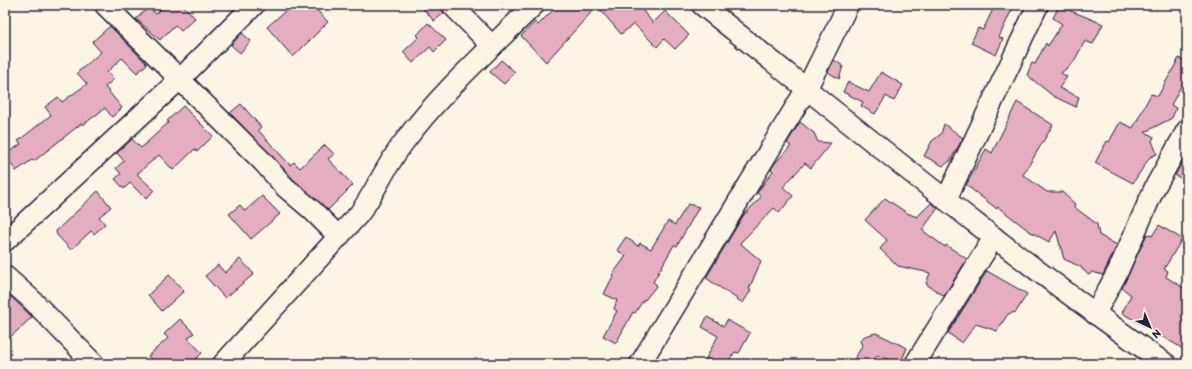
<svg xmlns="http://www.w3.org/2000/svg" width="1192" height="369" font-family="Itim,sans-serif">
<rect width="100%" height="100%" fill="#fcf5e5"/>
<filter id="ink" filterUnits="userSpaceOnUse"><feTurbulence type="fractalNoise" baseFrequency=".025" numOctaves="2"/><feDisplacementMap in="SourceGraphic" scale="8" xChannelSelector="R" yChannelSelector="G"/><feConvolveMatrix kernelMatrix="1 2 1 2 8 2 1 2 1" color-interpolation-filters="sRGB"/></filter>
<g filter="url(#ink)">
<g fill="#e5adc0" stroke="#22223b">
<path d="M165,5H183L195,18L181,31L175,25L160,40L136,19L149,7L156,14Z"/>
<path d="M292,5H312L328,22L293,57L267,27Z"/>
<path d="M420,5H439L444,13L434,21Z"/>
<path d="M558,5H638L653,23L665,11L689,35L675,49L664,39L657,47L634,24L621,34L597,6L546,62L521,36L535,22L538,25Z"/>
<path d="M995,5H1014L999,37L1003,39L996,55L971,43L978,28L983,30Z"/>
<path d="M1059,6L1103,24L1093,44L1085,41L1073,63L1061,73L1067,77L1059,88L1079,97L1076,107L1053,96L1027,75L1032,63L1035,64L1046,43L1048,46L1062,24L1053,18Z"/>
<path d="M428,23L446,40L434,52L430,47L413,63L403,52L419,37L417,35Z"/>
<path d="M110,26L147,64L137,73L122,58L107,72L114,79L105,87L122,108L112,117L105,108L83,125L82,123L34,161L32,160L16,171L5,155L21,144L18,141L51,115L45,107L58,97L62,102L87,84L77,73L101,52L92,42Z"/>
<path d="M242,33L251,41L240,53L231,45Z"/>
<path d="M1179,58L1187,63V75L1171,105L1176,108L1172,118L1145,132L1154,137L1152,141L1157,154L1150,157L1133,183L1095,163L1107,141L1109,142L1120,122L1133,128L1151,94L1158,96Z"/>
<path d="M501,60L515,72L504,84L490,72Z"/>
<path d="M834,60L843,66L839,79L828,72Z"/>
<path d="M881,72L903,85L894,101L886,96L875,114L861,106L863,102L843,92L848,82L869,92Z"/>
<path d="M1017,102L1053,125L1023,175L1047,192H1062L1075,204L1074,207L1097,224L1099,235L1117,245L1103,275L1092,272L1089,275L1082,269L1081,267L1064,259L1056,231L1049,242L1029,231L998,207L997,209L966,185L986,149L992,153Z"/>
<path d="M241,104L261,127L258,130L290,165L294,162L300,168L325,145L334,154L328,159L353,185L328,210L293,179L230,113Z"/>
<path d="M183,106L213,136L197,152L195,149L173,170L159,155L138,173V175L154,190L146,199L130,183L124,189L115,179L121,174L116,168L124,161L117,153L132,139L141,148L169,122L167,121Z"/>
<path d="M800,122L814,133L818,142L831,143L811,168L805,163L783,187L793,196L779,213L774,208L740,243L761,261L749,289L751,290L743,303L706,278L743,216L761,197L757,193L773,171L771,169L776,162L791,146L787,143Z"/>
<path d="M944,124L963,138L950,161L943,166L924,156L932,141L941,134Z"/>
<path d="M1186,156L1187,157V173L1184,180L1175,175Z"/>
<path d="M98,191L111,207L99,217L105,224L94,234L91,231L71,250L57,235L56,231Z"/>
<path d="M262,196L280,214L251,239L229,214L240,205L245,211Z"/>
<path d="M885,198L907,213L917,217L931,203L938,208L922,230L945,247L946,245L967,259L944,296L926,284L930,273L898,266L880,249L887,240L865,220Z"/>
<path d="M688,204L699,207L677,246L674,245L653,282L657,285L645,300L644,299L635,313L633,312L616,343L603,336L617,311L614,309L617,300L604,294L613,276L612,275L626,256L617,250L626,237L638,246L640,243L651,249L668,221L675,225Z"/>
<path d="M1159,225L1182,239L1164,269L1168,271L1166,277L1187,290V351L1122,313L1131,295L1122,288L1147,234L1152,236Z"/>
<path d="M240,259L254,274L225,298L205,276L218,265L225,273Z"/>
<path d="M987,271L1027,294L1016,312L1008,314L997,331L976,324L962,343L948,333Z"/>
<path d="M169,275L184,291L162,311L148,295Z"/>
<path d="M5,291L32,317L5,342Z"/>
<path d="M707,317L724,326L727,320L750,333L739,353L735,352L726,364H703L718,336L702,327Z"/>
<path d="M180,319L194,333L188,338L202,353L191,364H155L148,356L168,338L164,334Z"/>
<path d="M876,333L907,348L900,364L877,355L871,364H852L862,346L860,340L865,336Z"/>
</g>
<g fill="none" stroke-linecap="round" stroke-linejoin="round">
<defs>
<g id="minor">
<path d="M105,5L263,162L285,187L313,211L339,237"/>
<path d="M452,5L492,46"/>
<path d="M702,5C855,127 1005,252 1166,364"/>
<path d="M946,200L1038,5"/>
<path d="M5,241L180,79L254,5"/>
<path d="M5,276L31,299L94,364"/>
<path d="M1095,314L1118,271L1155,187L1187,130"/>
<path d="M223,364L359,214C376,191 386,165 404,142C441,92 490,49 534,5"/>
<path d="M640,364L807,88L848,5"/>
<path d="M915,364L994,237"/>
</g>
</defs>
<use href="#minor" stroke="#22223b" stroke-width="23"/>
<use href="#minor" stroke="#fcf5e5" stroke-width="20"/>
</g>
</g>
<rect width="1192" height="369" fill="none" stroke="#fcf5e5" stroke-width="20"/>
<rect x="10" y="10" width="1172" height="349" fill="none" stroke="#22223b" stroke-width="1.5" filter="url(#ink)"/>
<g transform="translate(1150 327) rotate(136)" stroke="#fcf5e5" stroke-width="3" paint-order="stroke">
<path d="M0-3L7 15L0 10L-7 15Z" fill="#22223b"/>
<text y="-6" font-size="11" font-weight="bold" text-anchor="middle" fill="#22223b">N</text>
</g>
</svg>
